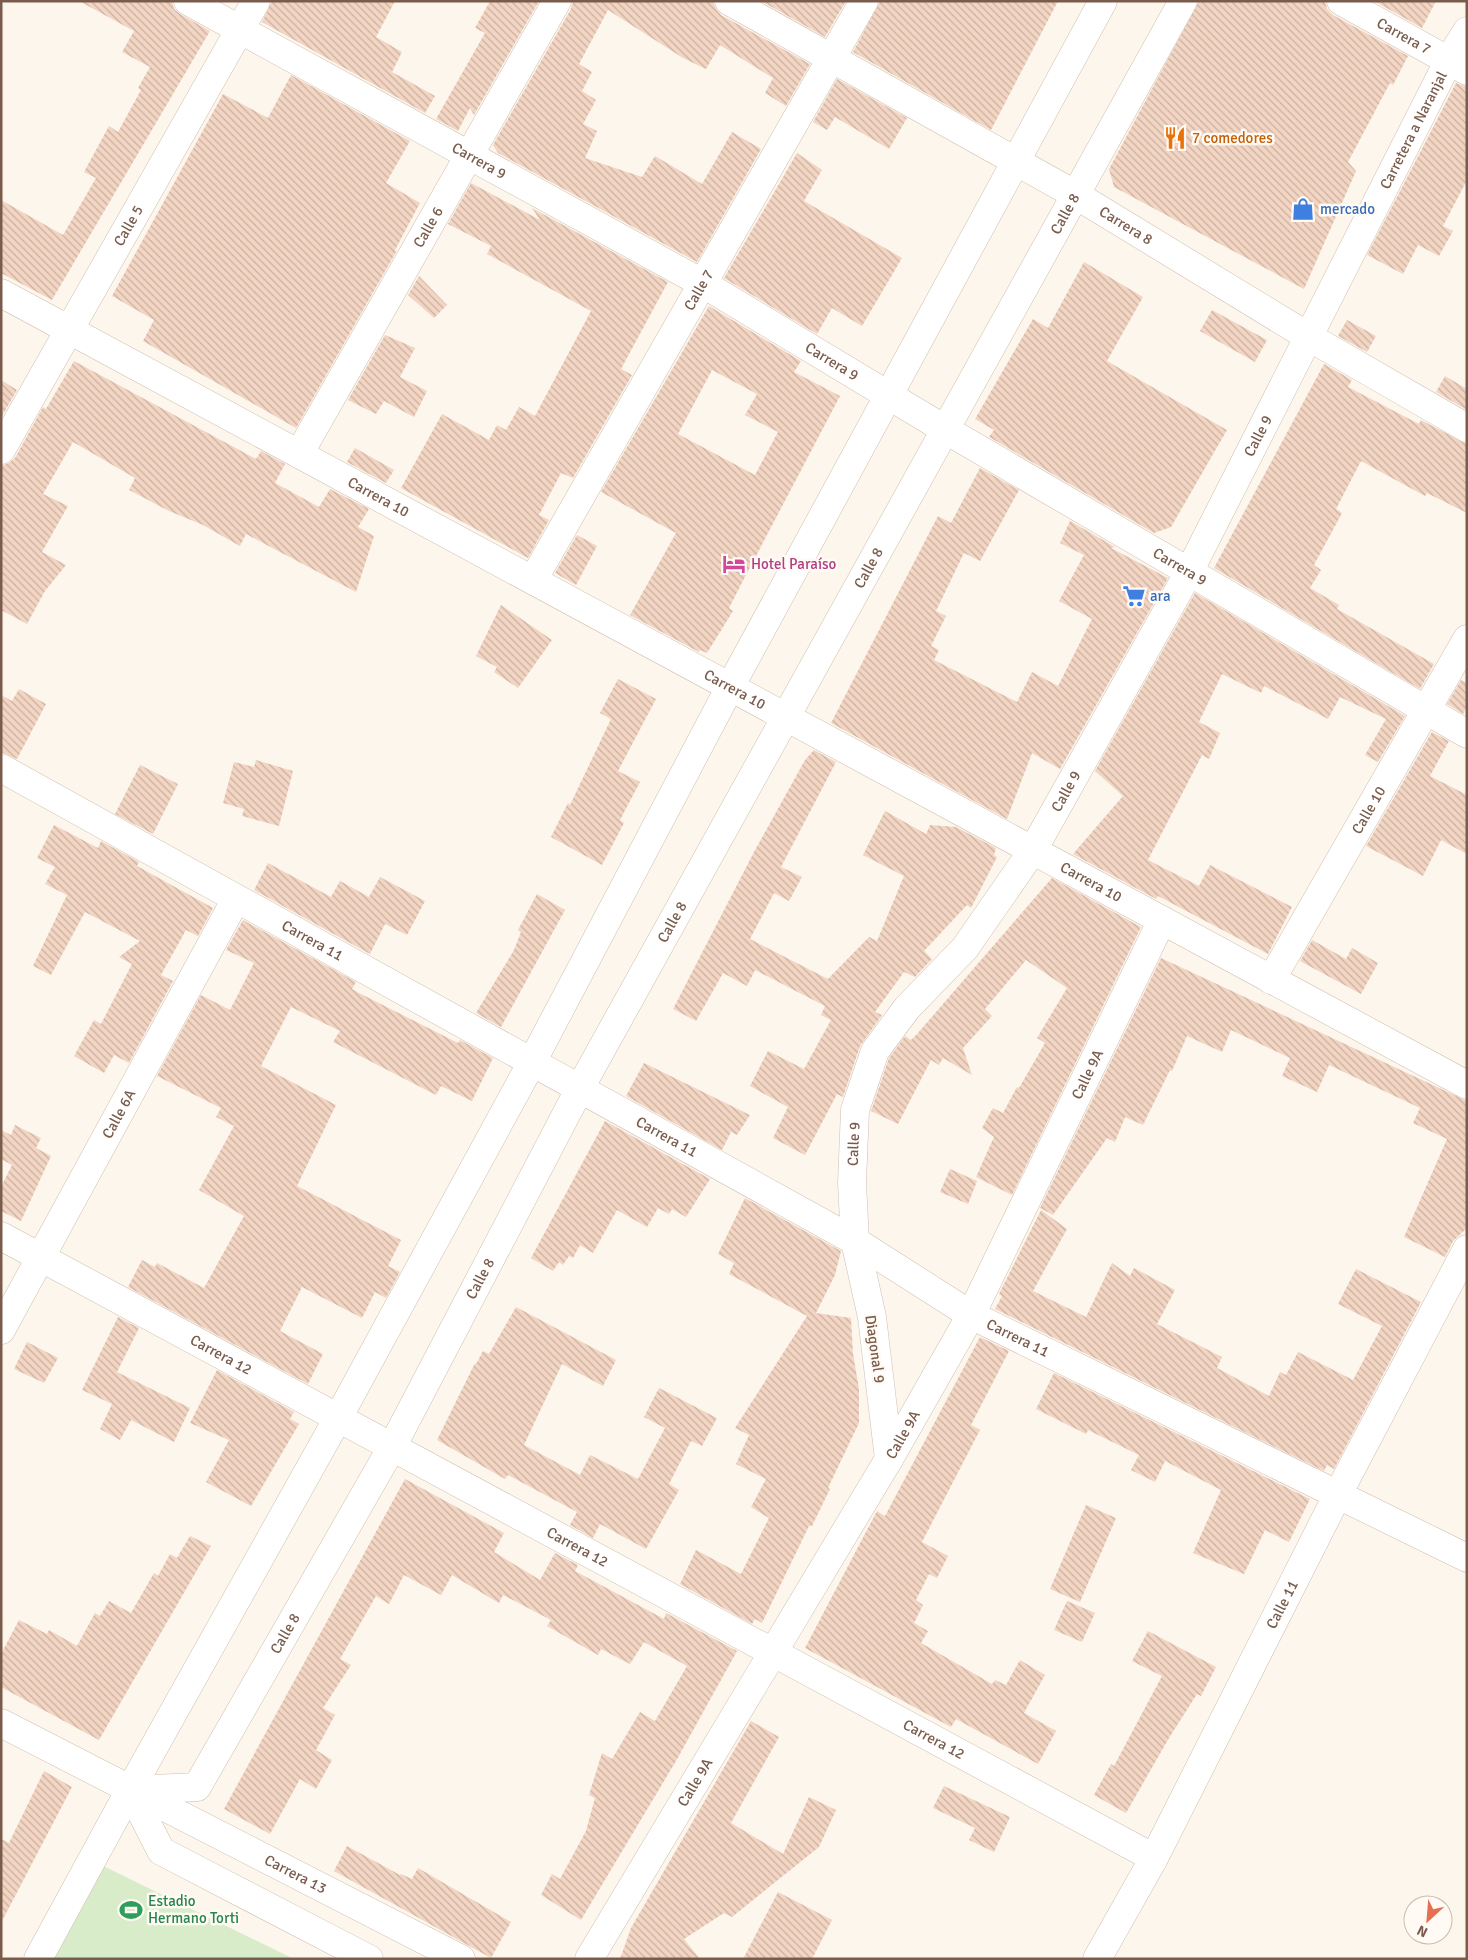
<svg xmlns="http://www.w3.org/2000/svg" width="1468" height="1960" font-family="Signika,sans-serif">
<defs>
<pattern id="building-back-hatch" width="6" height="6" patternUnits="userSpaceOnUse" patternTransform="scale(1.25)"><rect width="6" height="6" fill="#f3d5c3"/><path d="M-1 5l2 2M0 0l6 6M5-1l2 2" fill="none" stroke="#cab0a1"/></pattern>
</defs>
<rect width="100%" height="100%" fill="#fdf6ec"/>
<path fill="#d8ecc9" d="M93,1861L294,1959H43Z"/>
<g fill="url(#building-back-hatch)" fill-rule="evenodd">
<path d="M79,1H172L174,9L180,14L210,31L52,300L1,273V200L63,235L96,178L84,172L109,126L118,132L141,90L138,88L150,67L122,52L134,31Z"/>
<path d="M272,1H395L376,37L402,52L392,72L435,96L425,113L262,22Z"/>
<path d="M490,1H539L474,115L470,108L458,131L436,119L485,33L475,28Z"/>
<path d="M573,1H713L716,9L721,15L810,64L786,106L765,93L773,78L720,45L706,69L683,58L608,10L579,64L592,72L582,91L596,100L583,124L597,131L585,158L642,177L655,156L702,184L732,132L761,149L697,262L498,153L493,145L571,9Z"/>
<path d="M761,1H846L825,37Z"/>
<path d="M880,1H1058L991,130L853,52Z"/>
<path d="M1199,1H1325L1327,9L1333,15L1408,56L1393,85L1390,83L1348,162L1356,171L1304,289L1114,187L1109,169Z"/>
<path d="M1374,1H1436L1422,28Z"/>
<path d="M291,75L410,141L386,183L420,203L395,250L396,252L296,428L143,341L154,320L112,296L223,94L268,118Z"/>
<path d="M837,79L907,118L889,149L835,117L827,130L813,122Z"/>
<path d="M1456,83L1467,87V180L1443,226L1453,231L1439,256L1418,245L1403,274L1367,255Z"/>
<path d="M797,153L822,170L804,201L902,258L862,326L832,308L817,334L724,278Z"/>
<path d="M471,183L540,220L532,208L668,282L621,369L632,375L573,478L561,473L539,515L549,520L528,558L401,488L442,414L489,440L497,425L506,430L519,407L535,416L591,311L487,254L491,246L448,224Z"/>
<path d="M1084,262L1143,297L1107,361L1227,430L1171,527L1154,533L989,437L994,430L975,419L1033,319L1048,328Z"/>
<path d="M419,276L447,305L434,318L408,295Z"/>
<path d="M709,306L801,361L794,372L840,396L746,575L729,608L733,611L707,653L700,650L699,652L630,615L676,533L601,492ZM712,370L757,394L745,415L778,432L755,475L678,434Z"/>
<path d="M1212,310L1267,340L1255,362L1200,331Z"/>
<path d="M1347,320L1376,336L1367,352L1338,336Z"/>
<path d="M385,335L415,348L400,377L427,391L414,417L384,401L376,414L348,400Z"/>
<path d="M74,361L256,459L261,451L285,464L275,483L319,507L330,489L369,509L358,527L374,536L356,592L246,534L240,546L203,525L169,511L129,490L135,478L73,442L43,494L68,506L42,552L66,565L45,591L27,624L1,610V466L9,463L15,458L43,407L46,409Z"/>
<path d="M1324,364L1352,380L1348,387L1419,424L1421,420L1467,444V513L1427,493L1425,496L1361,461L1336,509L1342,513L1314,565L1321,570L1310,588L1339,605L1337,609L1434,664L1420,689L1214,568Z"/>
<path d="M1445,376L1467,389V410L1436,392Z"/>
<path d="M1,380L17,390L1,418Z"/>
<path d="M355,448L394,470L386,483L347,462Z"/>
<path d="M980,468L1019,490L980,561L964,553L936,611L946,616L931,646L939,650L934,660L1017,702L1032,672L1058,686L1092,619L1059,601L1084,555L1060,543L1070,521L1115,547L1111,548L1168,578L1060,769L1032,753L1007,819L831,723L938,516L951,523Z"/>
<path d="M577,535L597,546L576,585L555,573Z"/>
<path d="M1195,593L1405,716L1378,762L1365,755L1386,719L1340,697L1328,719L1264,686L1261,693L1222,674L1199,722L1220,733L1209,759L1202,755L1148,860L1199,886L1210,865L1292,907L1268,954L1158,896L1156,899L1073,854L1123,796L1095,771Z"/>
<path d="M501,605L552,640L518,688L494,672L497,667L476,656Z"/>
<path d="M618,679L656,699L618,771L640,782L620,820L624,823L602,865L551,837L568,803L570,805L611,719L600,713Z"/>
<path d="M1461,680L1467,683V706L1463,714L1447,704Z"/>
<path d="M19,689L46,704L17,759L1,752V695L12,701Z"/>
<path d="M1432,732L1449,741L1430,776L1467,795V854L1441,840L1423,876L1366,846Z"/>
<path d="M814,750L836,762L781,867L802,877L789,901L774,893L750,939L828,979L869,937L877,941L904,876L863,855L885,811L926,834L930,825L956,827L996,848L994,855L997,857L971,908L967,905L924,951L932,959L915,977L904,972L875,1012L882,1015L860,1046L843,1097L837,1094L805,1155L773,1138L788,1107L750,1086L768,1051L804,1069L831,1020L821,1015L825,1006L755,970L747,986L723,973L696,1021L673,1009L754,852L805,760Z"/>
<path d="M256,760L293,771L279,826L242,816L244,809L223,803L234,762L254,767Z"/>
<path d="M140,765L178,784L153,834L115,814Z"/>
<path d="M54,825L98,848L101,841L139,862L137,866L213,908L198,936L186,930L161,975L173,981L129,1063L114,1055L104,1073L74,1056L94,1020L101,1024L132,964L119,957L140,941L85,912L51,975L33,966L67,895L45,884L55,867L37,858Z"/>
<path d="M268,863L331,897L340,881L369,897L380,877L425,901L407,935L385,924L370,954L254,890Z"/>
<path d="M1052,878L1141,927L1012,1195L976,1177L994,1137L982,1128L993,1108L1003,1113L1017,1087L1019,1088L1045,1043L1037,1038L1067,988L1026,960L985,1009L992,1016L963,1048L972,1075L943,1058L939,1065L931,1060L898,1124L871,1111L889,1058L905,1036L911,1040L917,1034Z"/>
<path d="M537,894L565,910L501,1027L476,1013L514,950L521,932L518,930Z"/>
<path d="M243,920L356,982L352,989L359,993L458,1043L460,1040L493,1058L472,1101L441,1086L436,1095L333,1042L340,1031L291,1007L261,1066L336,1105L297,1186L401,1240L388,1266L400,1272L386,1298L375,1292L362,1318L302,1287L280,1331L323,1354L308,1384L128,1287L142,1260L155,1267L157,1263L204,1288L244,1216L199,1190L234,1126L216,1117L221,1108L157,1076L201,995L230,1010L254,963L226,950Z"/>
<path d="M1312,940L1346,959L1352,948L1378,963L1361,994L1300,961Z"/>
<path d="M1161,958L1467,1101V1228L1453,1241L1445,1257L1404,1237L1447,1139L1413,1123L1420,1108L1329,1065L1317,1092L1282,1076L1290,1058L1231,1030L1222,1052L1187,1036L1172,1071L1170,1070L1143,1125L1125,1117L1115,1142L1107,1138L1053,1215L1040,1208Z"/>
<path d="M644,1063L750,1115L737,1135L731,1132L722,1150L626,1096Z"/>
<path d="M605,1121L710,1179L686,1217L672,1209L669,1214L658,1208L647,1227L617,1210L593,1253L580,1245L573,1258L569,1256L563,1265L559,1262L553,1271L531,1258Z"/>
<path d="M15,1125L41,1138L36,1148L51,1156L21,1221L1,1211V1187L12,1165L1,1159V1130L11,1135Z"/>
<path d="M950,1169L977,1181L968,1204L940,1192Z"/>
<path d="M745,1198L841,1251L835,1275L816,1313L851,1318L853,1354L859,1389V1423L828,1488L830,1489L812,1526H809L762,1623L755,1619L752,1624L680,1584L696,1550L741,1574L769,1518L751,1507L766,1479L736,1464L749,1435L735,1428L807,1316L729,1274L734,1263L718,1254Z"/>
<path d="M1041,1210L1067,1229L1033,1291L1086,1317L1112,1263L1130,1276L1134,1268L1175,1290L1157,1324L1222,1357L1217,1368L1269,1396L1280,1372L1286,1375L1298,1352L1353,1380L1382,1326L1338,1304L1356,1269L1421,1302L1334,1469L1327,1465L1324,1471L995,1309L1002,1296L999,1294Z"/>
<path d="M516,1307L616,1360L603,1386L562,1364L524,1445L580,1475L590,1455L638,1479L665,1428L644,1417L659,1388L717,1418L702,1446L691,1441L669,1484L679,1490L646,1549L600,1524L593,1538L570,1525L577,1512L508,1475L505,1479L437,1440L475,1363L476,1364L483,1351L489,1354Z"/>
<path d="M118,1317L139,1328L117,1372L190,1408L174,1442L131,1420L120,1440L100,1429L112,1404L82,1390Z"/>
<path d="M980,1337L1009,1351L971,1425L980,1430L922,1542L948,1556L937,1578L929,1574L916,1600L923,1605L914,1623L928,1631L921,1643L992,1684L995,1680L1006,1685L1020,1660L1045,1675L1024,1713L1056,1731L1038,1764L956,1719L951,1727L805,1648L877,1511L885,1516Z"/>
<path d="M27,1342L58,1358L44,1383L14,1369Z"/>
<path d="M217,1370L294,1412L290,1419L299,1424L251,1506L206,1482L229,1440L190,1423Z"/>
<path d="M1054,1373L1310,1499L1289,1542L1265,1530L1244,1574L1193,1553L1221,1490L1165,1461L1155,1482L1131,1470L1139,1455L1088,1430L1086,1434L1036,1409Z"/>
<path d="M405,1479L504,1533L494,1552L540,1580L555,1553L578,1565L575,1571L664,1619L666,1613L737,1651L676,1761L581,1920L541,1895L552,1874L560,1879L586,1831L595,1798L589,1795L602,1753L612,1759L640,1712L655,1721L687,1666L644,1642L630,1664L601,1649L598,1655L547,1626L551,1620L503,1595L499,1603L452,1575L441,1595L404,1575L389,1604L376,1596L340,1659L351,1665L323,1708L335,1715L316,1750L332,1760L316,1789L300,1779L270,1834L224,1809Z"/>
<path d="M1086,1505L1116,1518L1080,1602L1050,1589Z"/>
<path d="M190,1536L211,1546L99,1740L1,1687V1654L19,1620L47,1634L49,1630L77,1646L95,1613L100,1616L109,1601L131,1613L154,1573L158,1576L170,1554L177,1558Z"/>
<path d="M1067,1601L1095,1613L1082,1642L1054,1630Z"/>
<path d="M1148,1631L1216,1667L1201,1696L1197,1694L1169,1738L1126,1813L1094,1795L1111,1764L1114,1766L1162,1676L1132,1661Z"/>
<path d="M751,1721L779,1737L731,1823L783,1854L809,1797L836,1810L819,1847L732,1917L724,1913L684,1939L700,1959H620L631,1928Z"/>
<path d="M44,1771L72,1787L1,1923V1839L9,1843Z"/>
<path d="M944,1786L1010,1817L994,1852L969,1840L975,1828L933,1808Z"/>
<path d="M347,1846L400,1875L401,1874L412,1879L418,1868L511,1922L491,1958L334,1871Z"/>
<path d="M778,1892L832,1920L812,1959H743Z"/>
</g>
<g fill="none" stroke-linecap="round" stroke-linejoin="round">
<defs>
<g id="minor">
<path id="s1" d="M188,1L702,283L946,430L1467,734"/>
<path id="s2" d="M729,1L1076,195L1309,337L1467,428"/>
<path id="s3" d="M1341,1L1467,71"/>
<path id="s4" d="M1,293L1467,1085"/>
<path id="s5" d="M1,450L256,1"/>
<path id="s6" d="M299,454L557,1"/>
<path id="s7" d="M533,580L864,1"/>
<path id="s8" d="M1,768L855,1241L971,1315L1467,1558"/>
<path id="s9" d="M1271,980L1467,639"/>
<path id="s10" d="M1,1236L1154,1858"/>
<path id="s11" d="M1,1330L236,899"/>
<path id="s12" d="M889,1459L872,1317L855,1241L852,1183L855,1110L875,1051L907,1008L965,948L1033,850L1189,572L1449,60L1467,31"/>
<path id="s13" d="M1,1723L461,1959"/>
<path id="s14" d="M130,1790L197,1787L392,1447L580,1088L1183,1"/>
<path d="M130,1790L161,1851L369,1959"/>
<path d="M38,1959L130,1790L338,1418L532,1062L730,687L1103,1"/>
<path id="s15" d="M589,1959L889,1459L971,1315L1162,920"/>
<path id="s16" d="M1097,1959L1154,1858L1337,1496L1467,1249"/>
</g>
</defs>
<use href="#minor" stroke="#d1beb0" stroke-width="29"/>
<use href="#minor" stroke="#fff" stroke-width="28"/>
</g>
<defs>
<symbol id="restaurant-bare" viewBox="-9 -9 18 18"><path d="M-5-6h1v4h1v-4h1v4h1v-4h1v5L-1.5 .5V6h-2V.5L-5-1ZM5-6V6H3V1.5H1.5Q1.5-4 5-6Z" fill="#e8710a" stroke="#fffaf3" stroke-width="2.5" paint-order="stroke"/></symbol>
<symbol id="shop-bare" viewBox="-9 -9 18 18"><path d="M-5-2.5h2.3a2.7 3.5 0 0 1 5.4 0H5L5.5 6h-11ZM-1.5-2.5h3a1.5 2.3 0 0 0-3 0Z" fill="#3f7fe0" stroke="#fffaf3" stroke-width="2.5" paint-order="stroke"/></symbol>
<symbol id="hotel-bare" viewBox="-9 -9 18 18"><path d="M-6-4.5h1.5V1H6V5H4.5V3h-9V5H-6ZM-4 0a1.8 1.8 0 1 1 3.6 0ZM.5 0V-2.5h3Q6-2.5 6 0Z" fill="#d1479c" stroke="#fffaf3" stroke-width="2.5" paint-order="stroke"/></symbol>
<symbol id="supermarket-bare" viewBox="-9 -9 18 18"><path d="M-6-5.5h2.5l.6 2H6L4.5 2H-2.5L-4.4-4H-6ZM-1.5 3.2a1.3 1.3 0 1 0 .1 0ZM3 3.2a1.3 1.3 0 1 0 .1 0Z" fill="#3f7fe0" stroke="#fffaf3" stroke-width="2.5" paint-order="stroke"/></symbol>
<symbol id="stadium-bare" viewBox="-9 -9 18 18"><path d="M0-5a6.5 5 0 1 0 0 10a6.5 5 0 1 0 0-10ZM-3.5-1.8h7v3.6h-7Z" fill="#2e9e5b" stroke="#fffaf3" stroke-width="2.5" paint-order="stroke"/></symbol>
</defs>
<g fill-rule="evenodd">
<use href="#restaurant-bare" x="1159" y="122" width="32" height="32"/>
<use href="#shop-bare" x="1287" y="193" width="32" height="32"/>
<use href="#hotel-bare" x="718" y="548" width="32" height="32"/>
<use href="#supermarket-bare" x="1118" y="580" width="32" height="32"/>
<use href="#stadium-bare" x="115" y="1894" width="32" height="32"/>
</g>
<g text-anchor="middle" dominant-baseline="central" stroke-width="5" stroke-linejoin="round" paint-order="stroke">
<g font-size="15" fill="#7a5c4d" stroke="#fffaf3">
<text stroke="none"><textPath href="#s3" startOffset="72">Carrera 7</textPath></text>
<text stroke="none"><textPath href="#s12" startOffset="1485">Carretera a Naranjal</textPath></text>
<text stroke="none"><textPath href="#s1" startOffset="332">Carrera 9</textPath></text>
<text stroke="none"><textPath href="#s14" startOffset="1864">Calle 8</textPath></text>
<text stroke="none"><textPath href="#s5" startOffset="258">Calle 5</textPath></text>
<text stroke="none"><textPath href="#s2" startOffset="456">Carrera 8</textPath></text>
<text stroke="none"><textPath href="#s6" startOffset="261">Calle 6</textPath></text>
<text stroke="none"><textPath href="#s7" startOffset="334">Calle 7</textPath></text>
<text stroke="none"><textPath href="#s1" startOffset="738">Carrera 9</textPath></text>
<text stroke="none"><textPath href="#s12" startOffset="1142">Calle 9</textPath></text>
<text stroke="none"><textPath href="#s4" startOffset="429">Carrera 10</textPath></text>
<text stroke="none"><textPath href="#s1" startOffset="1142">Carrera 9</textPath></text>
<text stroke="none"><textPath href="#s14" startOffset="1459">Calle 8</textPath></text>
<text stroke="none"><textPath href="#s4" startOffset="834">Carrera 10</textPath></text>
<text stroke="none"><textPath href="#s12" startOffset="738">Calle 9</textPath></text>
<text stroke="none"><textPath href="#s9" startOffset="196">Calle 10</textPath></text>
<text stroke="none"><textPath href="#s4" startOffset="1239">Carrera 10</textPath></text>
<text stroke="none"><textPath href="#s14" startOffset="1054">Calle 8</textPath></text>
<text stroke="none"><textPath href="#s8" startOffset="356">Carrera 11</textPath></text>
<text stroke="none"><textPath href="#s15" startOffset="1016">Calle 9A</textPath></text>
<text stroke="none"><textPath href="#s11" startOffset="246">Calle 6A</textPath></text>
<text stroke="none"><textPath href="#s8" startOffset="761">Carrera 11</textPath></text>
<text stroke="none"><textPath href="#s12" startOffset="318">Calle 9</textPath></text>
<text stroke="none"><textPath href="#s14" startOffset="649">Calle 8</textPath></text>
<text stroke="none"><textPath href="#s8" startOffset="1166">Carrera 11</textPath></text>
<text transform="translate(875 1349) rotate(82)">Diagonal 9</text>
<text stroke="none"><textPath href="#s10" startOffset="250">Carrera 12</textPath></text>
<text stroke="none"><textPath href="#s15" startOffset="611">Calle 9A</textPath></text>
<text stroke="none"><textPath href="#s10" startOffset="655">Carrera 12</textPath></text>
<text stroke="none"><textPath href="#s16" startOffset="400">Calle 11</textPath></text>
<text stroke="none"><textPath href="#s14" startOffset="244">Calle 8</textPath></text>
<text stroke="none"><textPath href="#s10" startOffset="1060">Carrera 12</textPath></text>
<text stroke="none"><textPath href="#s15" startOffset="206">Calle 9A</textPath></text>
<text stroke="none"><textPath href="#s13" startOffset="331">Carrera 13</textPath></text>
</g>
<g font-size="15" fill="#c56008" stroke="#fffaf3" text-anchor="start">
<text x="1192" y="138">7 comedores</text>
</g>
<g font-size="15" fill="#366cbe" stroke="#fffaf3" text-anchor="start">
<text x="1320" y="209">mercado</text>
<text x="1150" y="596">ara</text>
</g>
<g font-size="15" fill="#b23c85" stroke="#fffaf3" text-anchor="start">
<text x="751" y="564">Hotel Paraíso</text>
</g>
<g font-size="15" fill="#27864d" stroke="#fffaf3" text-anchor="start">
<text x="148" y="1901">Estadio<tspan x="148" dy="17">Hermano Torti</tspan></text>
</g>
</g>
<rect width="1468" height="1960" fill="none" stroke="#7a5c4d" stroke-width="5"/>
<g transform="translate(1428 1920) rotate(206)"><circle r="24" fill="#fffaf3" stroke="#cabbb1"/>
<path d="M0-4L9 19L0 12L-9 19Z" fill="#e76f51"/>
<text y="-8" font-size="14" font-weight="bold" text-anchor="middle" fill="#7a5c4d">N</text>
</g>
</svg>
